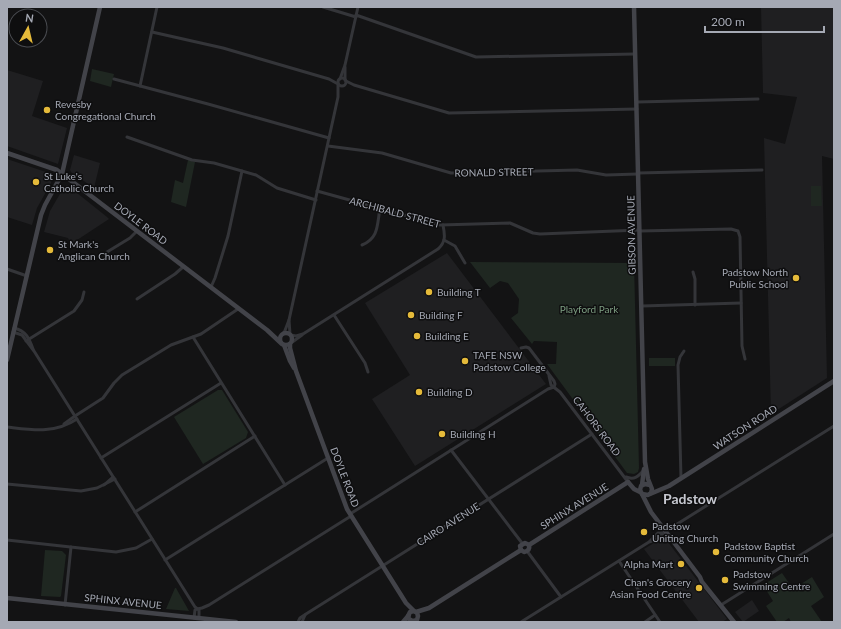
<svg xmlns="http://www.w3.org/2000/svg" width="841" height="629" font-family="Lato,sans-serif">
<rect width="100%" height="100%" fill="#131314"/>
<g fill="#1f1f21">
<path d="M761,7H834V159L822,156L827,378L771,414L764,138L785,144L797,97L763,93Z"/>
<path d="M7,70L43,81L32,116L67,128L58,164L7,146Z"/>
<path d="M74,155L100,163L94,188L71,172L70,170Z"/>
<path d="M7,159L52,174L53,176L51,183L37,208L32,225L7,217Z"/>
<path d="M67,185L107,217L109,219L71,244L68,238L44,232L50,211L64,187Z"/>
<path d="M447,253L546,384L415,466L372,399L410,375L365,303Z"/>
<path d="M664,537L727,619L722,622H699L644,549Z"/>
<path d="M752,600L759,611L743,622L735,612Z"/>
</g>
<g fill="#1f2721">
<path d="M92,69L114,74L111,87L90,81Z"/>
<path d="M188,160L195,162L186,207L171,202L175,180L183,183Z"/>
<path d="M811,186H821L822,206H811Z"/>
<path d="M470,262L634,263L639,468L638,472L634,474L627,473L547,364H556L557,342L534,341L532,344L511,318L518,313L519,299L508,283L500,281L490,288Z"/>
<rect x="649" y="358" width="26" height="8"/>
<path d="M218,390H222L248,432L246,438L203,464L174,417Z"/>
<path d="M45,550L62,551L66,555L61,596L60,597L41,596Z"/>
<path d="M782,573L793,589L812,577L824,597L811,606L822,622H791L789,618L783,622H777L766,606L773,601L763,585Z"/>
<path d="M175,588H176L189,611L166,609Z"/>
</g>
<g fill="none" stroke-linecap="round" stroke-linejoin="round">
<g stroke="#343539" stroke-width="3">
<path d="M323,7L356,17"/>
<path d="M356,15L476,57L635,54"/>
<path d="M152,32L223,48L329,79L338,84"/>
<circle cx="342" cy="82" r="4"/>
<path d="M114,79L208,104L329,138"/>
<path d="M340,79L345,65L358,7"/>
<path d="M345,80V67"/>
<path d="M346,81L354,85L449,113L637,109"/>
<path d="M140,86L157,7"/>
<path d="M637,102L758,99"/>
<path d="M127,137L192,160L214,163L256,175L277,188L316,200"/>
<path d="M328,146L382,153L451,173L577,170L606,175L638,174"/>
<path d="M638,173L762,170"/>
<path d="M317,191L440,225L510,223L533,233L540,234L640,230"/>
<path d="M640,231L731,229L738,231L740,237L742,346L745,359"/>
<path d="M444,240L455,246L465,263"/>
<path d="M362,245C379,238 377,225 380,208"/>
<path d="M107,252L130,238L137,231"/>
<path d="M7,269L27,276"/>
<path d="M693,272L695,279V305"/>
<path d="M211,287L215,278L228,236L242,171"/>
<path d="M137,299L175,274L183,267"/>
<path d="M642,306L741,303"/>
<path d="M334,315L365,363L368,372"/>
<path d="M289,320L290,334"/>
<path d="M14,328C26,331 29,338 33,349"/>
<path d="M13,332L22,335L34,351L195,607L199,610V618"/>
<path d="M284,333L289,320L338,97V85"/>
<path d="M291,335L296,336L303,334L438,249C446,242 445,235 443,225"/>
<path d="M193,337L285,485"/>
<path d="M26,341L74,311L82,300L84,292"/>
<path d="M291,343L302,335"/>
<path d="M521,348L526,347L529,348L554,381L555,384L554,387"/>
<path d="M549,376L551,385L560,392L628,482"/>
<path d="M75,416L103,398L114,383L122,375L171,345L201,334L238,309"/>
<path d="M64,424L75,416"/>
<path d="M7,427C33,430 54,434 77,419"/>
<path d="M451,450L522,543"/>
<path d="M101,458L221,383"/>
<path d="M626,477C634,480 638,477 643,471"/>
<path d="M681,478L678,365L680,357L684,351"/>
<path d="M7,484L81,491L97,488L115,479"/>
<path d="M104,485L113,477"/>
<path d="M135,512L255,436"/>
<path d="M350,514L548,389L554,387"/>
<path d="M7,540L116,552L136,548L152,539"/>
<path d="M650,541L658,533L665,532"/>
<path d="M527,551L561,597"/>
<path d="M165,560L328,458"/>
<path d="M619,561L660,622"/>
<path d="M65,605L71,547"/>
<path d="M721,605L834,534"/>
<path d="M197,609L202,608L209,605L351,516"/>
<path d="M194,618L195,610L197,609"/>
<path d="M298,622L300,618L306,614L592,434"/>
<path d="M302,622L305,615"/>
<path d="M521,622L649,542L657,539L666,531L834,426"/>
<path d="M645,622L655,615"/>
</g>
<g stroke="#424349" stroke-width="4.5">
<path d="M634,7L645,462L648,479L652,489L651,493L648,495L642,494L640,490L641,486L645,484L650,485"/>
<path d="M7,153L57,170L267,330L282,344"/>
<circle cx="286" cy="339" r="6"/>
<path d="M290,344V348L296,371L347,509L406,603L414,611"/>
<path d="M284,345L290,361L294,368"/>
<path d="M7,360L41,215L45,205L62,174L100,7"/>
<path d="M628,482L634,489L640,492"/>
<path d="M642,485L644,469"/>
<path d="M642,494L651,512L700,577L702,582L734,622"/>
<path d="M650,494L669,486L834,381"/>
<path d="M529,545L628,482"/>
<path d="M521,550L520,546L525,543L529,545"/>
<path d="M521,550L524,552C528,551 530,549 529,545"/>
<path d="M7,598L236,622"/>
<path d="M416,612L429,608L521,550"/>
<path d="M413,621L417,620L418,616L417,613L414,611L410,612L408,616L409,619L414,622"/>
<path d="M403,622L409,615"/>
</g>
</g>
<g fill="#e5ba3a" stroke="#0e0e0f" stroke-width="1.5">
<circle cx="47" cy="110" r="4"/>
<circle cx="36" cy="182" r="4"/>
<circle cx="50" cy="250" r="4"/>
<circle cx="796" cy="278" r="4"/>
<circle cx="429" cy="292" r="4"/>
<circle cx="411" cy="315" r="4"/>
<circle cx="417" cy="336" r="4"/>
<circle cx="465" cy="361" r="4"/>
<circle cx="419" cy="392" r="4"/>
<circle cx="442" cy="434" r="4"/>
<circle cx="644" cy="532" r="4"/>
<circle cx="716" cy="552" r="4"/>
<circle cx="681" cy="564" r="4"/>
<circle cx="725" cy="580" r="4"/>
<circle cx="699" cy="588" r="4"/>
</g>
<g text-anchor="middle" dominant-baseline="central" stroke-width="3" stroke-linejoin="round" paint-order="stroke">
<g font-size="10" fill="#a5a9b4" stroke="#0e0e0f" text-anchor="start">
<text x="55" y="104">Revesby<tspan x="55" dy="12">Congregational Church</tspan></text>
<text x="44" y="176">St Luke's<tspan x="44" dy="12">Catholic Church</tspan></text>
<text x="58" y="244">St Mark's<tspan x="58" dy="12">Anglican Church</tspan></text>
<text x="788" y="272" text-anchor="end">Padstow North<tspan x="788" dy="12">Public School</tspan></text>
<text x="437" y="292">Building T</text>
<text x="419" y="315">Building F</text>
<text x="425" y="336">Building E</text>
<text x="473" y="355">TAFE NSW<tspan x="473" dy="12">Padstow College</tspan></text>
<text x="427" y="392">Building D</text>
<text x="450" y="434">Building H</text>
<text x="652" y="526">Padstow<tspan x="652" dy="12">Uniting Church</tspan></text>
<text x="724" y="546">Padstow Baptist<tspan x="724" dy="12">Community Church</tspan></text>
<text x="673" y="564" text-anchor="end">Alpha Mart</text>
<text x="733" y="574">Padstow<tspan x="733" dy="12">Swimming Centre</tspan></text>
<text x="691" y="582" text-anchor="end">Chan's Grocery<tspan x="691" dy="12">Asian Food Centre</tspan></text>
</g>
<g font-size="10" fill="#a5a9b4" stroke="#0e0e0f">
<text transform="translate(494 172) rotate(-1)">RONALD STREET</text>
<text transform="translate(395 212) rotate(15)">ARCHIBALD STREET</text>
<text transform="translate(141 223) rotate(37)">DOYLE ROAD</text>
<text transform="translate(631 235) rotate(-91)">GIBSON AVENUE</text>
<text transform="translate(597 426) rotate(53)">CAHORS ROAD</text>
<text transform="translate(745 427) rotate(-33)">WATSON ROAD</text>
<text transform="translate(345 477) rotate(69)">DOYLE ROAD</text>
<text transform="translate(574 506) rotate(-32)">SPHINX AVENUE</text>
<text transform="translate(448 524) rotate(-32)">CAIRO AVENUE</text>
<text transform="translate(123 601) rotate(6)">SPHINX AVENUE</text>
</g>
<g font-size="10" fill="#7d9e82" stroke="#0e0e0f">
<text x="589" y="309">Playford Park</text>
</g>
<g font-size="14" font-weight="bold" fill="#c6c8d0" stroke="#0e0e0f">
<text x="690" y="498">Padstow</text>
</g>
</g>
<rect width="841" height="629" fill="none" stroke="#a5a9b4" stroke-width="16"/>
<g transform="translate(28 28) rotate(8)"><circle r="19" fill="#0e0e0f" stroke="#4a4c51"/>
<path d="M0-3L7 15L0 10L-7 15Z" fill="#e5ba3a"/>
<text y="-6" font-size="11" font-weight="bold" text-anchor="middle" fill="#a5a9b4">N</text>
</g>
<path d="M705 26v6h119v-6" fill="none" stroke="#a5a9b4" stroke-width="2"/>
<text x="711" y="26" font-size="12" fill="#a5a9b4" stroke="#0e0e0f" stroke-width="3" paint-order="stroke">200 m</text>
</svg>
